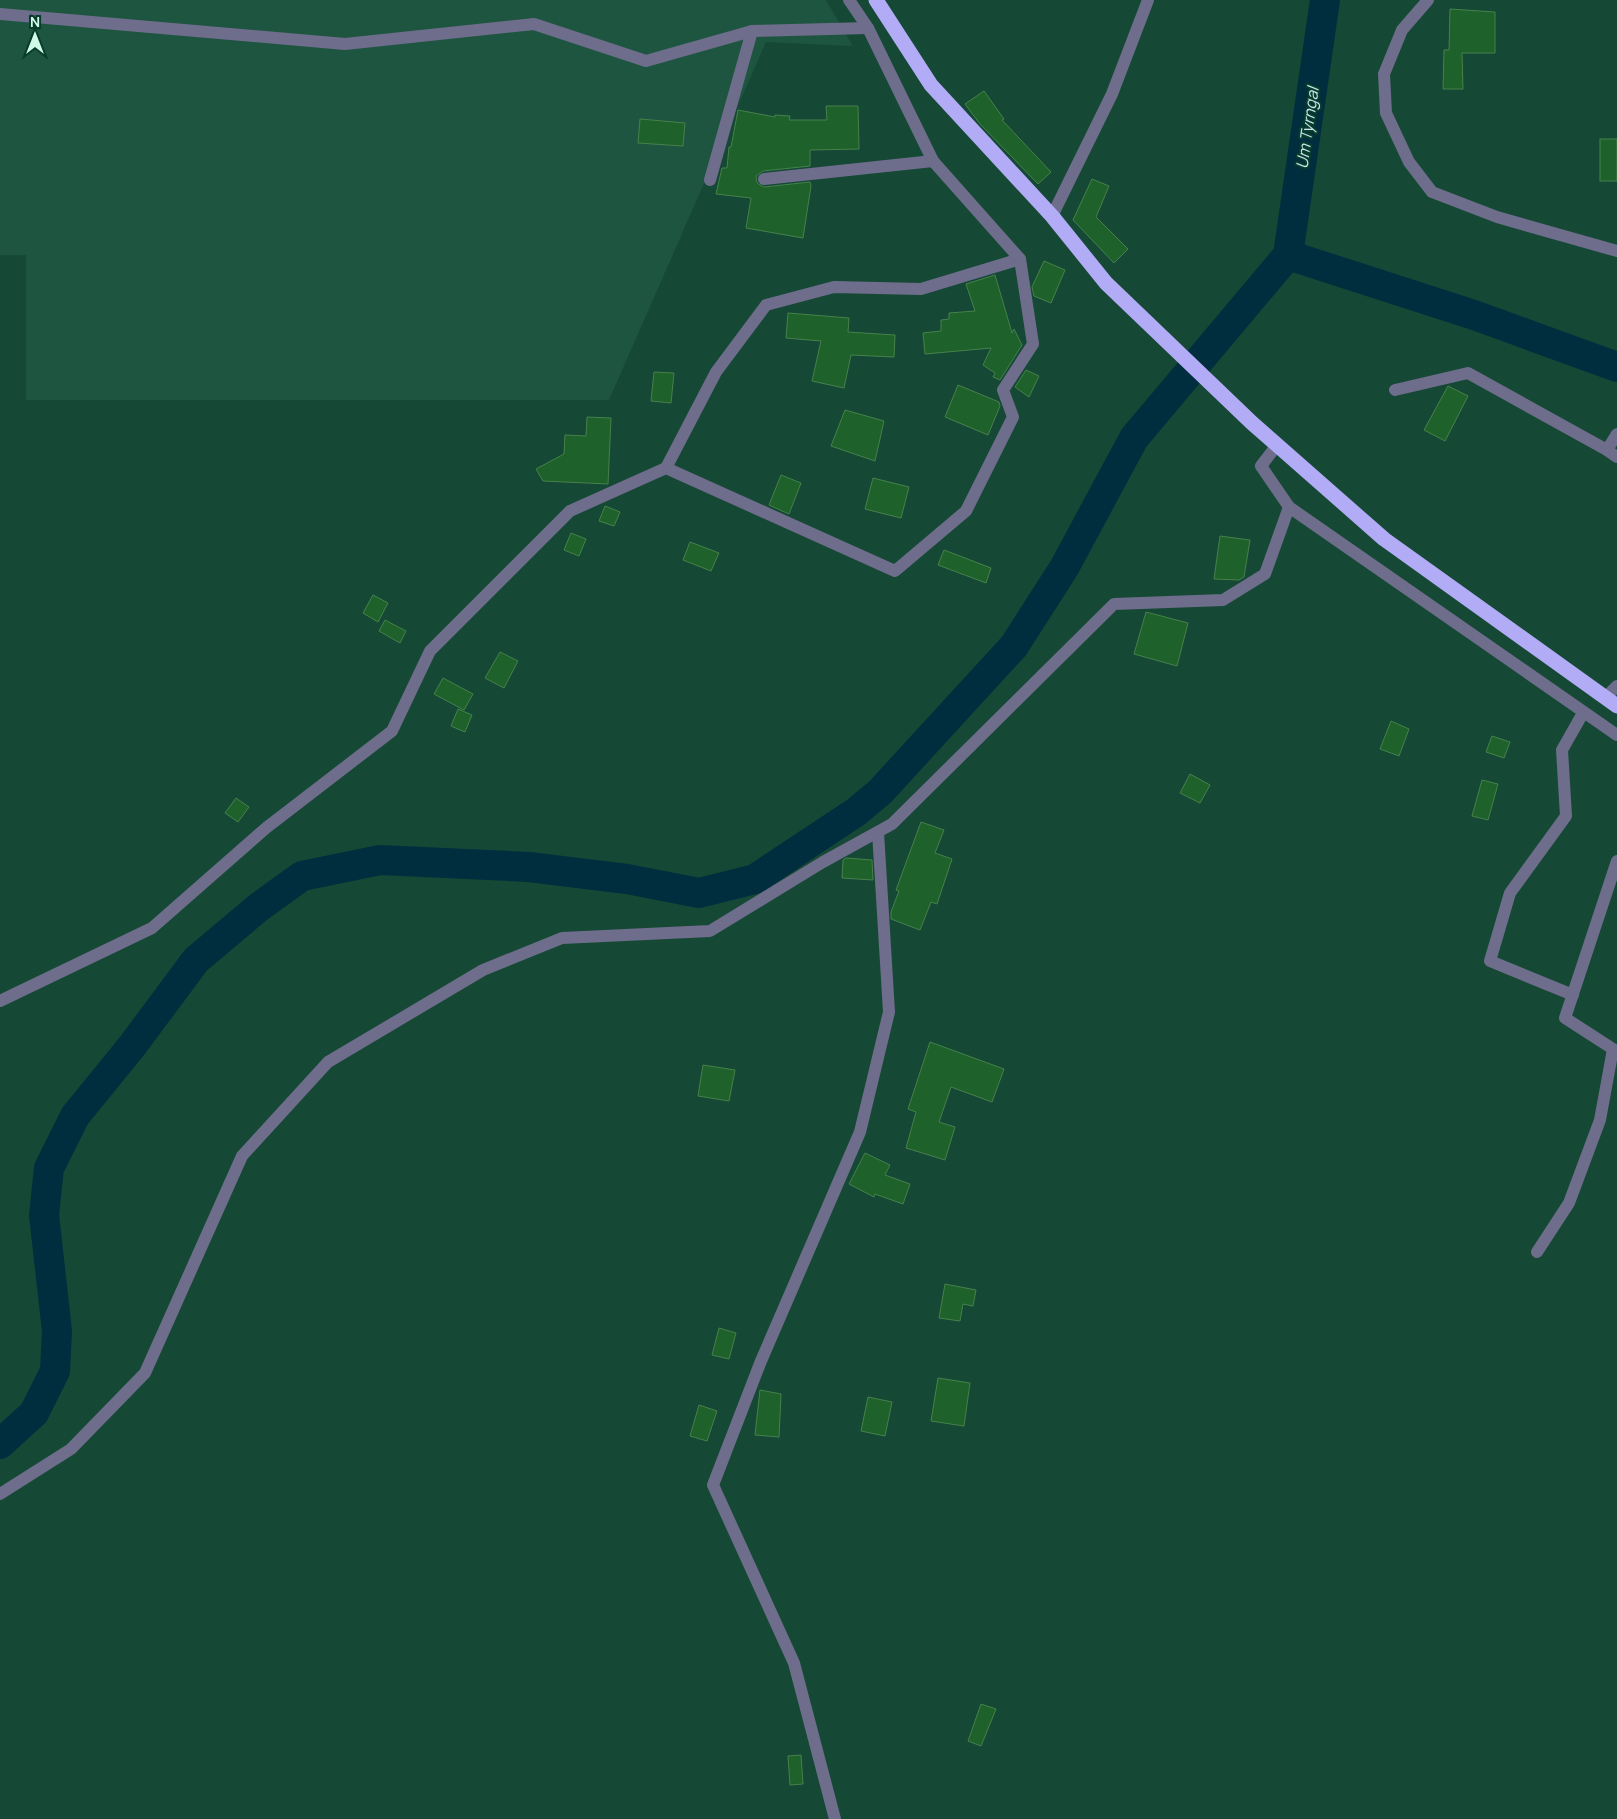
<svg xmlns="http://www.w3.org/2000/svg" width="1617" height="1819" font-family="Manrope,sans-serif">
<rect width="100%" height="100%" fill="#164836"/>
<path fill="#1e5541" d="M0,0H826L853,46L766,42L609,400H26V255H0Z"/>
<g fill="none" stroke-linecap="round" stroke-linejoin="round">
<g stroke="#002e3e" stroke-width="30">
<path d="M1288,255L1474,315L1617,367"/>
<path d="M1288,255L1325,0"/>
<path d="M0,1444L34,1413L55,1371L57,1331L44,1215L49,1168L75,1116L132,1046L196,960L259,907L302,876L380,860L529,867L627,879L699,893L755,879L856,812L880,792L1014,646L1064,568L1134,438L1288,255"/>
</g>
</g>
<g fill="#1e612a" stroke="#46814c">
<path d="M1450,9L1495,12V53H1462L1463,89H1443L1444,50H1449Z"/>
<path d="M984,91L1004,119L1002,120L1051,172L1038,184L980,124L965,104Z"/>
<path d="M826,106H858L859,149L810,150V166L763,171L756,176L757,183L764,187L810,182L811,186L803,238L746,228L751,198L716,194L722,168H727L729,147H731L738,110L775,117V115L790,116L789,120H827Z"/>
<path d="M640,119L685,123L683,146L638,143Z"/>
<rect x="1600" y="139" width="17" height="42"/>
<path d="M1092,179L1109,186L1096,217L1128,249L1114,263L1073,220Z"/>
<path d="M1044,261L1065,270L1051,303L1034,296L1032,287Z"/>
<path d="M995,275L1012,333L1014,329L1022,345L1000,380L993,377L995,373L983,365L991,348L925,354L923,333L941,331V320L949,319V313L975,311L966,284Z"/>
<path d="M788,313L849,318L848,332L895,335L894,357L851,355L844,388L812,381L821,341L786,338Z"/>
<path d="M1026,370L1039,376L1029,397L1015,387Z"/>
<path d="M654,372L674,373L671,403L651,401Z"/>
<path d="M958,385L999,402L1000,406L988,435L945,417Z"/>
<path d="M1448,386L1468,396L1445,441L1424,430Z"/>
<path d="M845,410L884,421L875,461L831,446Z"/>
<path d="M587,417L611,418L608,484L543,481L536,469L564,454L565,435L586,436Z"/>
<path d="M781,475L801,483L789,514L769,505Z"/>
<path d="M873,478L909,487L901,518L865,509Z"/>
<path d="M605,506L620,512L614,526L599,521Z"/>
<path d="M571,533L586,539L579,556L564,550Z"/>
<path d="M1220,536L1250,540L1244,577L1239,580L1214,579Z"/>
<path d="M690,542L719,553L711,571L683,560Z"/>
<path d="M944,550L991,568L986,583L938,565Z"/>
<path d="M373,595L388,603L378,622L363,613Z"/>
<path d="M1146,612L1188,623L1177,666L1134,654Z"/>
<path d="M385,620L406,631L400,643L379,631Z"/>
<path d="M500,652L518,661L504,688L485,678Z"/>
<path d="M443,678L473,694L464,710L434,694Z"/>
<path d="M458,709L472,715L465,732L451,726Z"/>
<path d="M1391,721L1409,729L1399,756L1380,749Z"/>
<path d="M1492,736L1510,742L1504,758L1486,752Z"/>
<path d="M1190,774L1210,785L1200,803L1180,793Z"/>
<path d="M1482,780L1498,784L1488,820L1472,816Z"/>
<path d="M236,798L249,807L238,822L225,813Z"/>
<path d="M921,822L944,830L935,853L952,859L937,904L931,902L920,930L891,919V912L899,891L896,890Z"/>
<path d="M846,858L872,860L873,880L842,878L843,860Z"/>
<path d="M930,1042L1004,1069L992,1102L951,1087L939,1122L955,1127L945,1160L906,1148L916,1112L908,1109Z"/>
<path d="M703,1065L735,1070L729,1101L698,1096Z"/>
<path d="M865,1153L890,1165L885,1175L910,1184L903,1204L875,1194L874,1197L849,1184Z"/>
<path d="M945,1284L976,1290L973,1306L963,1304L960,1321L939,1318Z"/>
<path d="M719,1328L736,1333L729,1359L712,1355Z"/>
<path d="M938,1378L970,1383L964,1426L931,1421Z"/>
<path d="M760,1390L781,1394L779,1437L755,1435Z"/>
<path d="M868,1397L892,1402L885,1436L861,1431Z"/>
<path d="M699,1405L717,1411L707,1441L690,1436Z"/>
<path d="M981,1704L996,1709L981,1746L968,1741Z"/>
<path d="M801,1755L803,1784L790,1785L788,1756Z"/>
</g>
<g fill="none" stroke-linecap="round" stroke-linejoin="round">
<g stroke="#6e6d8b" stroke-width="12">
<path d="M1428,0L1402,30L1384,74L1386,113L1409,162L1432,192L1497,217L1617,251"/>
<path d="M0,14L345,44L534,24L646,61L752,31"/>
<path d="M764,179L933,161"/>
<path d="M710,180L752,31L868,28"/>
<path d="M1052,216L1112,94L1148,0"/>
<path d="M1395,390L1468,373L1607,450"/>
<path d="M1617,434L1607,450L1617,457"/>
<path d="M666,468L716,372L766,305L834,287L921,289L1020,259"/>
<path d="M1289,507L1617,735"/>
<path d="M1605,698L1617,686"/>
<path d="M1573,995L1490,961L1510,893L1566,816L1562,750L1583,713"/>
<path d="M0,1001L152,928L266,828L392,731L430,651L570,511L666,468L895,571L966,511L1013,417L1003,390L1033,344L1020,259L933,161L868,28L849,0"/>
<path d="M1537,1252L1569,1203L1600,1120L1613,1049L1565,1018L1617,861"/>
<path d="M0,1494L71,1449L145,1373L242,1156L328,1062L483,970L562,938L710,931L823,862L892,824L1114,604L1223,600L1265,574L1289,507L1261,466L1277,445"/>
<path d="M835,1819L794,1663L713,1485L761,1361L860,1132L889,1012L878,832"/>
</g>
<path stroke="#b1acf5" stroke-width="15" d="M876,0L931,85L1052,216L1106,283L1252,423L1384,539L1617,706"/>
</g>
<g text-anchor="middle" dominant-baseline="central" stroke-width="4" stroke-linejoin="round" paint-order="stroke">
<g font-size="16" font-style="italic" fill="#c9e5f1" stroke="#083d2c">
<text transform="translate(1307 128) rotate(-82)">Um Tyrngal</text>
</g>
</g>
<g transform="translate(35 35)" stroke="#083d2c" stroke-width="4" paint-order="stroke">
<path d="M0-4L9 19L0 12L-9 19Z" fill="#d0fbe8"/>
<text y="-8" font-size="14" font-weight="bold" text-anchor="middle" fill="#d0fbe8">N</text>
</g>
</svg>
